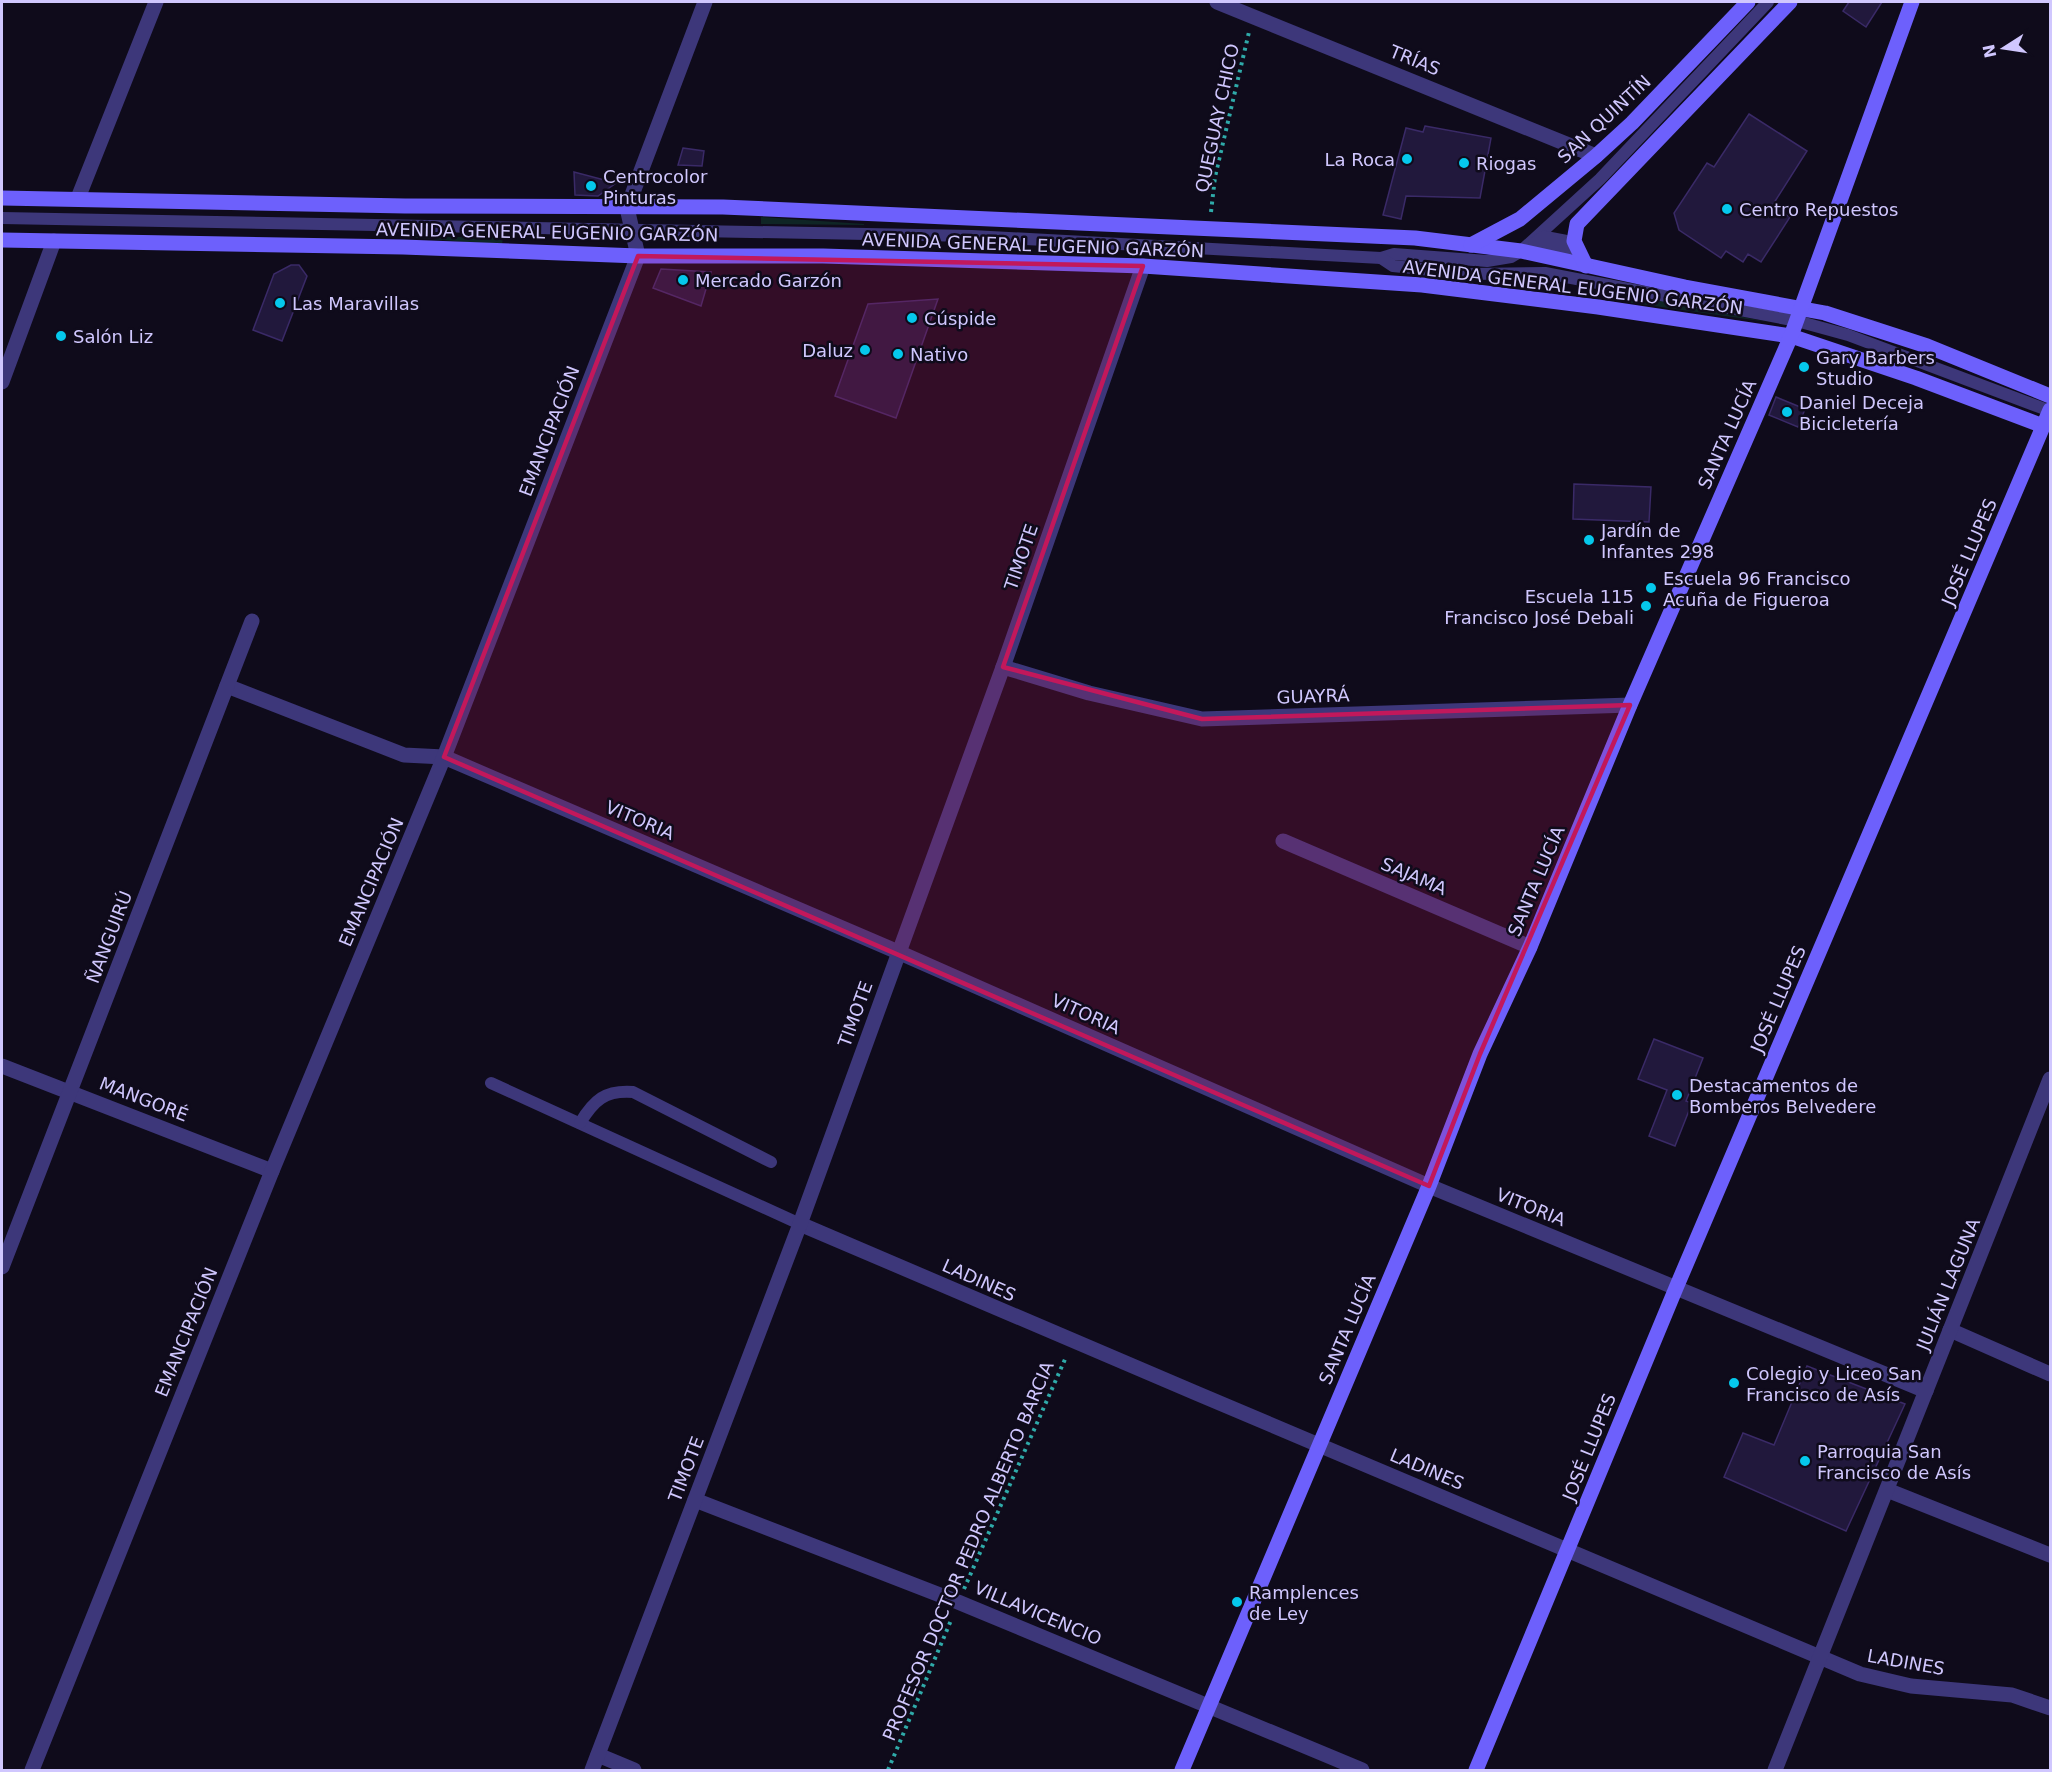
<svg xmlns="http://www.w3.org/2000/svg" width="2052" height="1772" font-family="'DejaVu Sans',sans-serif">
<rect width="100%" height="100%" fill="#0f0b1b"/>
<g fill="#0f2525">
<path d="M761,217L864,224V225L761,224Z"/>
<path d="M407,237H503L502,245Z"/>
<path d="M1606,290L1768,322L1604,299Z"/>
</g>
<g fill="#21183c" stroke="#3a2a67" stroke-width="1.5">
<path d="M1849,2H1882L1866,27L1843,11Z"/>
<path d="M1749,114L1807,151L1772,206L1790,217L1761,262L1748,254L1743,262L1726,251L1721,258L1679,230L1674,213L1707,163L1714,167Z"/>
<path d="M1425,126L1491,138L1480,198L1406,196L1401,219L1383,215L1406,128L1423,132Z"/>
<path d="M683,148L704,151L702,166L678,165Z"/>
<path d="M574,172L616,183L598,196L575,195Z"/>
<path d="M291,265H299L307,276L282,341L253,330L274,274Z"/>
<path d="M661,269L711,272L701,306L653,288Z"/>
<path d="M938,299L896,418L835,396L868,304Z"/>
<path d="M1776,397L1805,409L1798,427L1769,415Z"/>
<path d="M1574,484L1651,487L1649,522L1573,519Z"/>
<path d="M1654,1039L1703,1058L1686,1101L1692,1103L1675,1146L1649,1136L1667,1090L1638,1079Z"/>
<path d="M1807,1366L1905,1404L1846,1531L1724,1477L1743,1433L1774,1445Z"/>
</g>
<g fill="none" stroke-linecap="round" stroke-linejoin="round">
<g stroke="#2faaa9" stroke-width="4" stroke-dasharray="3 4.5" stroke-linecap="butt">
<path d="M1211,212L1215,177L1249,32"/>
<path d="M964,1589L1066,1357"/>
<path d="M888,1770L952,1618"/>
</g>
<g stroke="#3d377a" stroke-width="12">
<path d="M2,218L972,236L1381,258L1394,254L1487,261L1511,257L1521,251L1600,179L1768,2"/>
<path d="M1381,258L1393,266L1470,274L1545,273L1797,321L1848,335L2050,411"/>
<path d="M491,1083L800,1224"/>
<path d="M580,1123C594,1100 605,1090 633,1092L771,1162"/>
</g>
<g stroke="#3d377a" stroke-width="15">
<path d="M1217,2L1596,156"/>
<path d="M78,198L156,2"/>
<path d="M1544,238L1565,242V251L1561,253L1537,249L1536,244Z"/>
<path d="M2,382L54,241"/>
<path d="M1003,667L1089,693L1202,719L1630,705"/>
<path d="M227,686L404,755L444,757L898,952L1429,1186L1926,1391"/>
<path d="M1283,841L1530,947"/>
<path d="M2,1066L272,1171"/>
<path d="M800,1224C1152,1377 1508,1522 1860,1674L1911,1686L2012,1695L2050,1708"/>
<path d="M2,1267L252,621"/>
<path d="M1950,1330L2050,1374"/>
<path d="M1887,1490L2050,1555"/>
<path d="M695,1500L958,1602L1362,1770"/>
<path d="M598,1755L634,1770"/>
<path d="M32,1770L272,1171L444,757L638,256L627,208L705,2"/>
<path d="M592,1770L800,1224L1003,667L1143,266"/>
<path d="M1775,1770L2050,1079"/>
</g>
<g stroke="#6d60fc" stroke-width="15">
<path d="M2,198L405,206L723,207L1415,238L1521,251L1685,287L1825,313L1927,346L2050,396"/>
<path d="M2,240L403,247L638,256H823L1143,266L1422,285L1598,307L1791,336L1916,378L2043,426"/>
<path d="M1471,245L1520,219L1596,156L1632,123L1748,2"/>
<path d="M1586,266L1574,241L1577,224L1790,2"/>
<path d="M1182,1770L1429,1186L1480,1054L1530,947L1630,705L1791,336L1912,2"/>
<path d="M1476,1770L1676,1288L2050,410"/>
</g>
</g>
<path fill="#c2185b" fill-opacity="0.2" stroke="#c2185b" stroke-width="4.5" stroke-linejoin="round" d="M638,256L1143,266L1003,667L1202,719L1630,705L1480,1054L1429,1186L444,757Z"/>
<g fill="#05c8ec" stroke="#0f0b1b" stroke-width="2">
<circle cx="1407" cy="159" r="6"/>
<circle cx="1464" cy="163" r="6"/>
<circle cx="591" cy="186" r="6"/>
<circle cx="1727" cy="209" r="6"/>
<circle cx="683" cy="280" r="6"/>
<circle cx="280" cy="303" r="6"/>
<circle cx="912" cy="318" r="6"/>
<circle cx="61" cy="336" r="6"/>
<circle cx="865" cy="350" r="6"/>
<circle cx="898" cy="354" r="6"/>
<circle cx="1804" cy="367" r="6"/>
<circle cx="1787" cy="412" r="6"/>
<circle cx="1589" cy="540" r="6"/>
<circle cx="1651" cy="588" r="6"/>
<circle cx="1646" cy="606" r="6"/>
<circle cx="1677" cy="1095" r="6"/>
<circle cx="1734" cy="1383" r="6"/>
<circle cx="1805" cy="1461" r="6"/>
<circle cx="1237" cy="1602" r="6"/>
</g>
<g text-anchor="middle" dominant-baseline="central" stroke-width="5" stroke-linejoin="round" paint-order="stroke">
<g font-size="18" fill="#d0c7fe" stroke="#0f0b1b">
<text transform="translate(1415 60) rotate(22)">TRÍAS</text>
<text transform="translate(1217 118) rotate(-78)">QUEGUAY CHICO</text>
<text transform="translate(1604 119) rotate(-43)">SAN QUINTÍN</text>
<text transform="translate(547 232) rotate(1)">AVENIDA GENERAL EUGENIO GARZÓN</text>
<text transform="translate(1033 245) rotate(2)">AVENIDA GENERAL EUGENIO GARZÓN</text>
<text transform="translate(1573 287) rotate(7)">AVENIDA GENERAL EUGENIO GARZÓN</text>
<text transform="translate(549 431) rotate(-69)">EMANCIPACIÓN</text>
<text transform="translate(1727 434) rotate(-66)">SANTA LUCÍA</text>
<text transform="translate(1969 552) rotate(-67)">JOSÉ LLUPES</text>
<text transform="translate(1021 557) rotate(-71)">TIMOTE</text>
<text transform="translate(1313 696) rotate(-2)">GUAYRÁ</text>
<text transform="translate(640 820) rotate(23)">VITORIA</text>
<text transform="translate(1414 876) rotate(23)">SAJAMA</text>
<text transform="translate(1536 881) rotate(-67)">SANTA LUCÍA</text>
<text transform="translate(371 882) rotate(-67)">EMANCIPACIÓN</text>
<text transform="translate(109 937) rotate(-69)">ÑANGUIRÚ</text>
<text transform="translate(1778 999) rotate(-67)">JOSÉ LLUPES</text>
<text transform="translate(855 1014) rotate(-70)">TIMOTE</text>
<text transform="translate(1086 1014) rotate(24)">VITORIA</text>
<text transform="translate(144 1099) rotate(21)">MANGORÉ</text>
<text transform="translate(1531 1207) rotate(22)">VITORIA</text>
<text transform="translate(979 1280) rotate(24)">LADINES</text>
<text transform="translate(1948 1284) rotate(-68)">JULIÁN LAGUNA</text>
<text transform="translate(1347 1329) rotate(-67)">SANTA LUCÍA</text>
<text transform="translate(186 1332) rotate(-68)">EMANCIPACIÓN</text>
<text transform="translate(1589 1447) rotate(-68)">JOSÉ LLUPES</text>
<text transform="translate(686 1469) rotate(-69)">TIMOTE</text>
<text transform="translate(1427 1469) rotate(23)">LADINES</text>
<text transform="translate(968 1551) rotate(-67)">PROFESOR DOCTOR PEDRO ALBERTO BARCIA</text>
<text transform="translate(1038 1613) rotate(23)">VILLAVICENCIO</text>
<text transform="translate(1906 1662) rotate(10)">LADINES</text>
</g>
<g font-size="18" fill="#d0c7fe" stroke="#0f0b1b" text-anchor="start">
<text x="1395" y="159" text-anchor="end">La Roca</text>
<text x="1476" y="163">Riogas</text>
<text x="603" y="176">Centrocolor<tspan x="603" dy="21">Pinturas</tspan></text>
<text x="1739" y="209">Centro Repuestos</text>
<text x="695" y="280">Mercado Garzón</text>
<text x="292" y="303">Las Maravillas</text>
<text x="924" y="318">Cúspide</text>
<text x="73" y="336">Salón Liz</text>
<text x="853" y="350" text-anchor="end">Daluz</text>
<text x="910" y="354">Nativo</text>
<text x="1816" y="357">Gary Barbers<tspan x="1816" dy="21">Studio</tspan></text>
<text x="1799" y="402">Daniel Deceja<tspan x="1799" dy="21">Bicicletería</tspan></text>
<text x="1601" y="530">Jardín de<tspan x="1601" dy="21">Infantes 298</tspan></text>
<text x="1663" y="578">Escuela 96 Francisco<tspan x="1663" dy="21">Acuña de Figueroa</tspan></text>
<text x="1634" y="596" text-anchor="end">Escuela 115<tspan x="1634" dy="21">Francisco José Debali</tspan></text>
<text x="1689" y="1085">Destacamentos de<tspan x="1689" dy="21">Bomberos Belvedere</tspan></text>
<text x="1746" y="1373">Colegio y Liceo San<tspan x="1746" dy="21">Francisco de Asís</tspan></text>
<text x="1817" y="1451">Parroquia San<tspan x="1817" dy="21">Francisco de Asís</tspan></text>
<text x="1249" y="1592">Ramplences<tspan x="1249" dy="21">de Ley</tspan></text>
</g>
</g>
<rect width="2052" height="1772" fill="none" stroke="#d0c7fe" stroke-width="6"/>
<g transform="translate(2004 48) rotate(258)" stroke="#0f0b1b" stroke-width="4.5" paint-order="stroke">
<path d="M0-4.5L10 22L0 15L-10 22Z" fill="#d0c7fe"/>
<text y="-9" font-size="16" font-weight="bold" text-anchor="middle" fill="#d0c7fe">N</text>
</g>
</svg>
